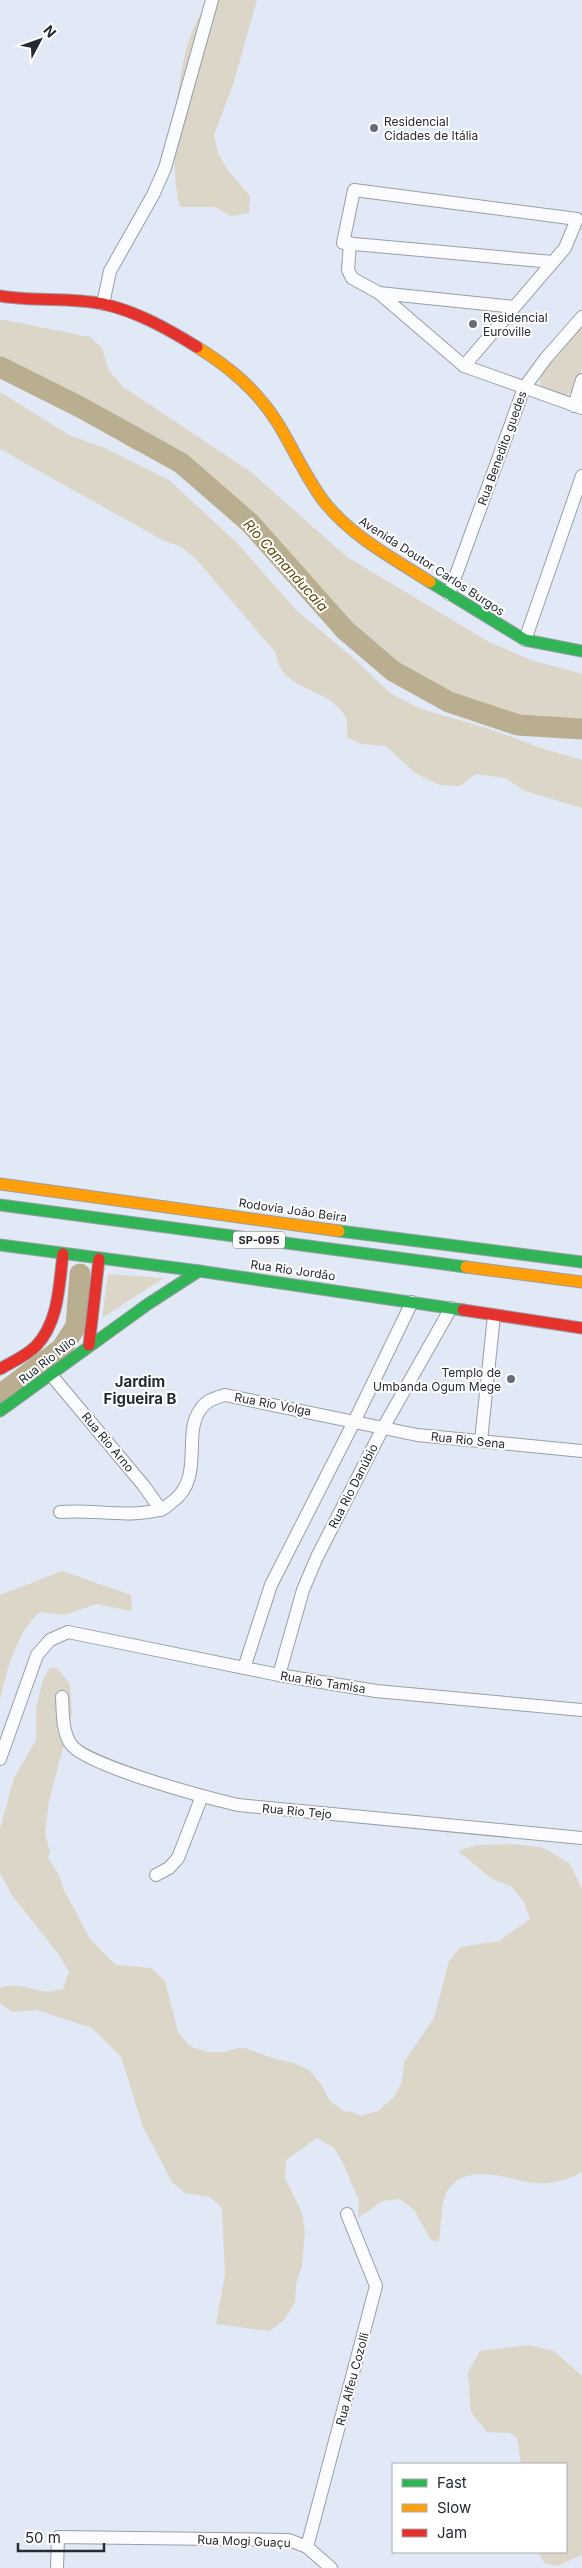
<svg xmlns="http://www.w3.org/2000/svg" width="582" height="2568" font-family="Inter,sans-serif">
<rect width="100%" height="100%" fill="#e2e9f6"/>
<g fill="#dbd6c8">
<path d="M215,0H257L233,85L214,135L218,153L227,169L250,196L249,213L231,216L215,207H180C168,168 174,21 215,0Z"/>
<path d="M0,319L90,337L102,348L109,370L122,386L251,472L347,557L489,642L533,661L580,673L582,675V730H556L470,710L437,691L386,670L359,646L323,606L309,595L251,528L205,498L180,473L165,462L132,449L73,409L45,386L29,378L0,369Z"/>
<path d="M582,322V367L574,391L562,397L543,390L540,383L541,374Z"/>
<path d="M0,392L71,436L105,448L169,480L237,543L296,610L351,656L390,693L421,709L490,729L541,748L582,760V808L525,791L505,778L476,774L460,786L439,785L415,773L386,746L361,744L347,737C347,732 348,723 346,718C332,687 278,691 276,653L196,559L181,547L164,541L0,449Z"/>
<path d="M108,1274L164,1278L102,1318Z"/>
<path d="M62,1571L131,1595L132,1611L96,1604L65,1615L40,1612C16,1632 8,1669 0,1699V1595Z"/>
<path d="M50,1668H57L70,1684L72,1714L49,1801L45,1834L50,1851L48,1858L58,1873L64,1890L90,1939L116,1965L151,1968L165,1981L178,2032L190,2046L207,2052H225L242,2047L276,2059L294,2063L309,2070L321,2084L330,2101L345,2112L349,2111L361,2116L378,2111L394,2097L402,2081L404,2062L434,2018L449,1961L460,1947L499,1941L530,1919L524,1902L511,1886L492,1879L458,1851L476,1845L517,1844L544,1848L570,1864L582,1889V2172C568,2180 550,2185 534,2183C506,2179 465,2160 446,2193C441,2203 441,2231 439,2242L431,2240L414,2210L400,2199L383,2201L358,2218L359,2201L344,2165L334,2148L317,2138L286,2160L285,2178L302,2213L305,2231L302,2266L296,2284L295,2302L285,2319L270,2331L216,2324L225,2275L222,2208L210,2197L185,2193L172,2182L143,2127L121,2057L92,2028L37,2010L12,2012L0,2003V1988C16,1982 27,1988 43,1991C49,1993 57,1990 63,1989L69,1972L59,1955L12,1895L0,1873V1829L14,1778L36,1740V1708L43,1680Z"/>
<path d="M529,2345L554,2351L582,2376V2555L557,2566L545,2563L537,2552H566V2464H521L517,2438L510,2433L487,2432L471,2412L468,2372L480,2351Z"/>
</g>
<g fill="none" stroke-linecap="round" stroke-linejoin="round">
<g stroke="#baae90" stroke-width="21">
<path d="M0,367L80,407L181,463L250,523L345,630L393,671L449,702L518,725L582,729"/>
<path d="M0,1395L62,1348L76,1326L80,1274"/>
</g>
<defs>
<g id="street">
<path d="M350,243L348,270L352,278L379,293L464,366L582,408"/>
<path d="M379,293L514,307"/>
<path d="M103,304L110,271L153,195L165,168L212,0"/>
<path d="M464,366L565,248L577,219L354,190L343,243L553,262"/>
<path d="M574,406L582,380"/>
<path d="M449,594L524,388L546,358L582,317"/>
<path d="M525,640L582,476"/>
<path d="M52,1376L144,1486L161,1510"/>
<path d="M481,1441L494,1315"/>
<path d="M60,1512C92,1509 127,1518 159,1510C164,1509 168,1505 172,1502C205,1478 182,1435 200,1410C206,1400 215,1398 225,1395L417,1435L582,1451"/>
<path d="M244,1668L271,1585L355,1420L412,1302"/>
<path d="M279,1675L303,1590L317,1557L383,1428L451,1308"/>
<path d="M62,1697C63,1712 62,1730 70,1743C82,1765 208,1798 238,1805L582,1838"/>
<path d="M0,1759L37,1655L50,1640L68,1632L279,1675L376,1691L582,1710"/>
<path d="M156,1875L169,1868L178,1858L202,1796"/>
<path d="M307,2547L376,2286L347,2214"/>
<path d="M57,2568L58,2537L289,2540L307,2547L331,2568"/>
</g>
<g id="fast">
<path d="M430,582L525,640L582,651"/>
<path d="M0,1205L466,1267"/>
<path d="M339,1231L582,1262"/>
<path d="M0,1245L199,1271L463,1310"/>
<path d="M0,1411L148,1304L199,1271"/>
</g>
<g id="slow">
<path d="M197,347C229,367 256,389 277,422C294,449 306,479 326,504C354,538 393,558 430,582"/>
<path d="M0,1184L339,1231"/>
<path d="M466,1267L582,1282"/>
</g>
<g id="jam">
<path d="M0,296C34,302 69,297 103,304C136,311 168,329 197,347"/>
<path d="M463,1310L582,1328"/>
<path d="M89,1345L99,1259"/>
<path d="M0,1369C12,1362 26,1356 36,1346C59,1322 59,1285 63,1254"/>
</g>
</defs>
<use href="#street" stroke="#999ea7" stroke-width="14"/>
<use href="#fast" stroke="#999ea7" stroke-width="13"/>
<use href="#slow" stroke="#999ea7" stroke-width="13"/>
<use href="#jam" stroke="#999ea7" stroke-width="13"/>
<use href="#street" stroke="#fbfcfe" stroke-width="12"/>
<use href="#fast" stroke="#30b455" stroke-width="11"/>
<use href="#slow" stroke="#ff9f0a" stroke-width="11"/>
<use href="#jam" stroke="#e5322d" stroke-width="11"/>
</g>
<g fill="#676d77" stroke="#fff" stroke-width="2">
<circle cx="374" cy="128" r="5"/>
<circle cx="473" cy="324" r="5"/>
<circle cx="511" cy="1379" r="5"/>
</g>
<g text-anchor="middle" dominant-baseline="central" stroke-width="4" stroke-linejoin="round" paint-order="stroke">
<rect fill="#fff" stroke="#666a70" stroke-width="1" x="233" y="1231.5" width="52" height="17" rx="4"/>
<g font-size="11" font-weight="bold" fill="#252a33">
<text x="259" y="1240">SP-095</text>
</g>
<g font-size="12" fill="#252a33" stroke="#fff" text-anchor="start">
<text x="384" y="121">Residencial<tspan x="384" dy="14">Cidades de Itália</tspan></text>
<text x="483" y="317">Residencial<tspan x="483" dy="14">Euroville</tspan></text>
<text x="501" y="1372" text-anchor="end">Templo de<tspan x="501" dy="14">Umbanda Ogum Mege</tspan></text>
</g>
<g font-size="12" fill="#252a33" stroke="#fff">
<text transform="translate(502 448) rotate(-70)">Rua Benedito guedes</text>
<text transform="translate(432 566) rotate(33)">Avenida Doutor Carlos Burgos</text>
<text transform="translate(293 1210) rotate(8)">Rodovia João Beira</text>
<text transform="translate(293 1270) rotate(8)">Rua Rio Jordão</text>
<text transform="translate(47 1360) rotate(-38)">Rua Rio Nilo</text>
<text transform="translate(273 1404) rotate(11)">Rua Rio Volga</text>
<text transform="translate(468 1440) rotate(6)">Rua Rio Sena</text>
<text transform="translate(108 1442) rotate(50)">Rua Rio Arno</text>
<text transform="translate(353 1486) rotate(-63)">Rua Rio Danúbio</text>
<text transform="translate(323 1682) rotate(9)">Rua Rio Tamisa</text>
<text transform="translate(297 1811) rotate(5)">Rua Rio Tejo</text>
<text transform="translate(352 2379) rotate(-75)">Rua Alfeu Cozolli</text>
<text transform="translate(244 2541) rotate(2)">Rua Mogi Guaçu</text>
</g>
<g font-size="14" font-style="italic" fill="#614b0f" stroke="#fff">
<text transform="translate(286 565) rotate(48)">Rio Camanducaia</text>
</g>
<g font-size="15" font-weight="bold" fill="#252a33" stroke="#fff">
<text x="140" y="1381">Jardim<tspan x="140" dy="17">Figueira B</tspan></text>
</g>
</g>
<rect x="392" y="2463" width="175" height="90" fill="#ffffff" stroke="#a8aaad"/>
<rect x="402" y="2479" width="25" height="8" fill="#30b455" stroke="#a8aaad"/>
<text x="437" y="2488" font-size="15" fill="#252a33">Fast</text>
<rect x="402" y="2504" width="25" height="8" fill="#ff9f0a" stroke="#a8aaad"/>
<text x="437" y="2513" font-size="15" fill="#252a33">Slow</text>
<rect x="402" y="2529" width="25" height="8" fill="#e5322d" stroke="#a8aaad"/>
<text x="437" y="2538" font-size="15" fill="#252a33">Jam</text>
<g transform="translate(40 40) rotate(49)" stroke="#ffffff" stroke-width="4" paint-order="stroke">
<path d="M0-4L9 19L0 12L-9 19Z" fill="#252a33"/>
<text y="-8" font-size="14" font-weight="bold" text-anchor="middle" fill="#252a33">N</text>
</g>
<path d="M18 2543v8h86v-8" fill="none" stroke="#252a33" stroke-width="2.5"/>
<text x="25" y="2543" font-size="15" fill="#252a33" stroke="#ffffff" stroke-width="4" paint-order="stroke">50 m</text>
</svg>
